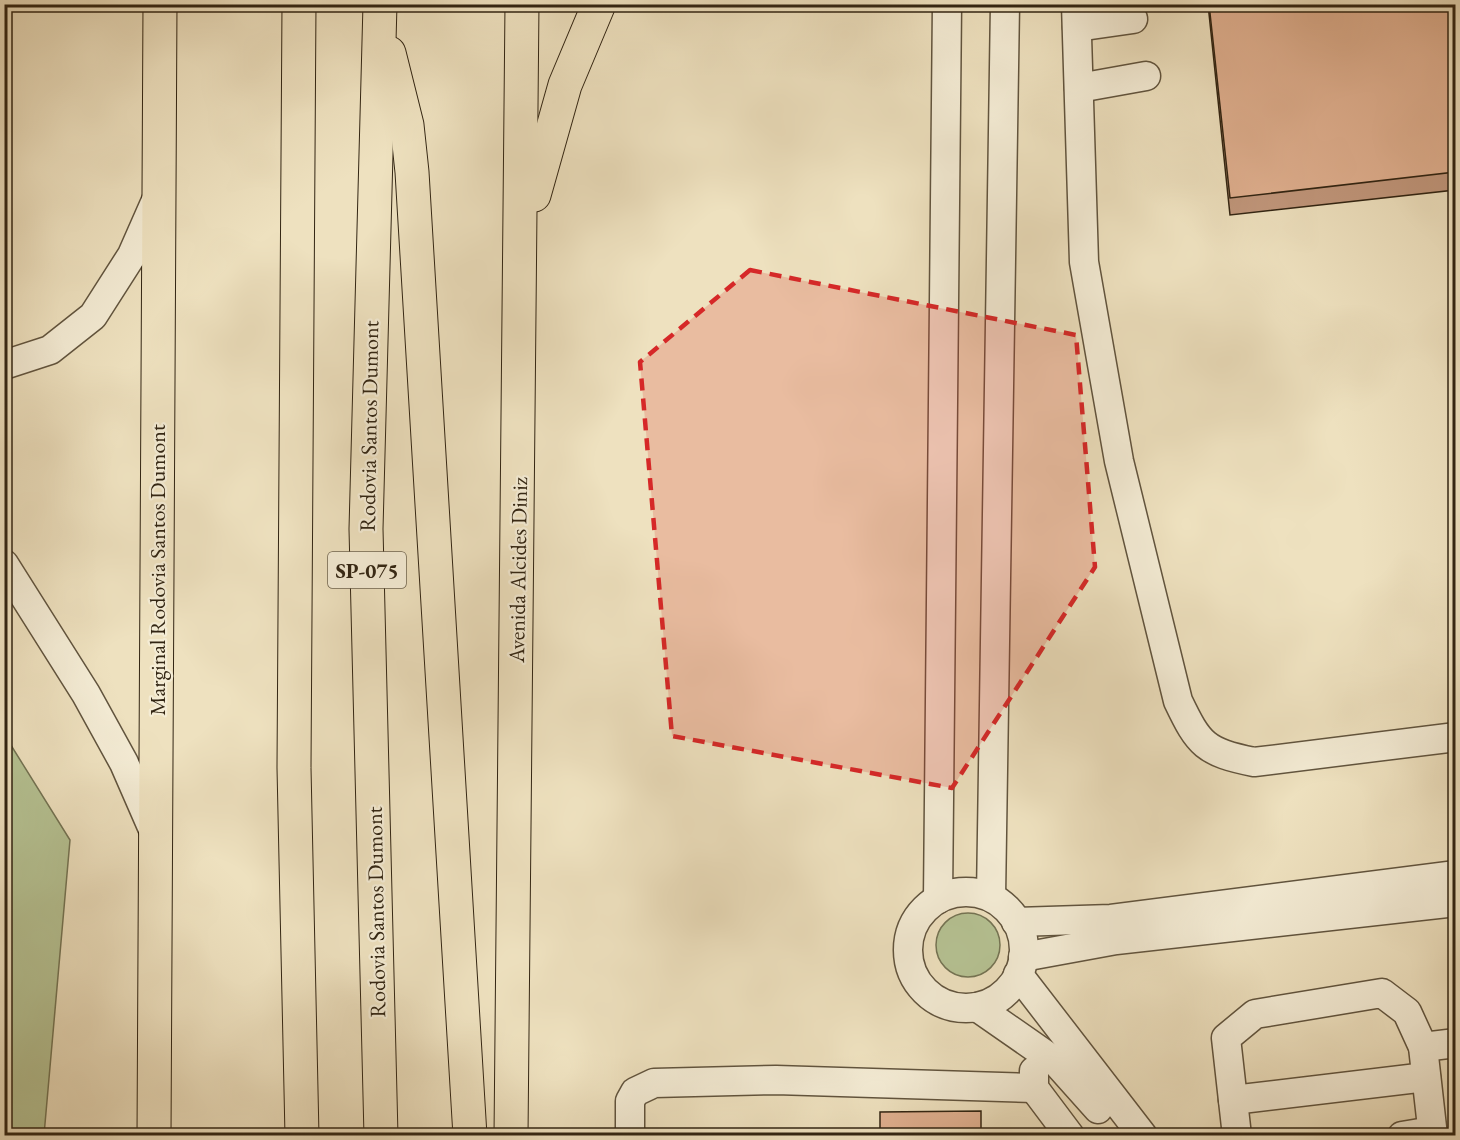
<svg xmlns="http://www.w3.org/2000/svg" width="1460" height="1140" font-family="'EB Garamond',serif">
<rect width="100%" height="100%" fill="#eee1bf"/>
<filter id="stains"><feTurbulence type="fractalNoise" baseFrequency=".00333" numOctaves="4"/><feColorMatrix values="0 0 0 0 .2 0 0 0 0 .09 0 0 0 0 .02 0 0 0 .5 -.17"/></filter>
<radialGradient id="worn" r=".72"><stop offset=".6" stop-color="#630" stop-opacity="0"/><stop offset="1" stop-color="#630" stop-opacity=".3"/></radialGradient>
<g fill="#b6c394" stroke="#747454" stroke-width="1.5">
<path d="M4,734L70,840L44,1135H5Z"/>
<circle cx="968" cy="945" r="32"/>
</g>
<g fill="none" stroke-linecap="round" stroke-linejoin="round">
<defs>
<g id="minor">
<path d="M1076,4L1084,262L1119,461L1178,701C1199,745 1205,752 1254,762L1456,737"/>
<path d="M1077,27L1133,19"/>
<path d="M1079,88L1146,76"/>
<path d="M4,365L50,350L93,316L132,255L158,196"/>
<path d="M4,564L86,694L124,763L155,834"/>
<circle cx="966" cy="950" r="58"/>
<path d="M991,897L1005,4"/>
<path d="M938,899L947,4"/>
<path d="M1016,922L1111,919L1456,875"/>
<path d="M1023,957L1116,940L1456,902"/>
<path d="M1018,974L1143,1136"/>
<path d="M977,1007L1056,1062L1098,1109"/>
<path d="M1423,1047L1456,1043"/>
<path d="M1034,1071V1088L1070,1136"/>
<path d="M1233,1100L1426,1077"/>
<path d="M630,1136V1101L635,1092L654,1083L776,1080L1034,1088"/>
<path d="M1237,1136L1226,1038L1255,1014L1382,993L1407,1012L1423,1047L1433,1136"/>
<path d="M1402,1136L1432,1131"/>
</g>
<g id="major">
<path d="M534,195L565,85L599,4"/>
<path d="M154,1136L160,4"/>
<path d="M511,1136L522,4"/>
</g>
<g id="highway">
<path d="M299,4L294,768L302,1136"/>
<path d="M380,4L366,529L381,1136"/>
<path d="M389,53L407,125L412,172L470,1136"/>
</g>
</defs>
<use href="#minor" stroke="#61543e" stroke-width="31"/>
<use href="#major" stroke="#322513" stroke-width="35"/>
<use href="#highway" stroke="#322513" stroke-width="35"/>
<use href="#minor" stroke="#f4ecd5" stroke-width="28"/>
<use href="#major" stroke="#eee1bf" stroke-width="33"/>
<use href="#highway" stroke="#eee1bf" stroke-width="33"/>
</g>
<path fill="#c1977c" stroke="#322513" stroke-width="1.5" d="M1208,4H1455V190L1230,215Z"/>
<g fill="#e0b090" stroke="#322513" stroke-width="1.5">
<path d="M1209,4H1455V172L1230,198Z"/>
<path d="M981,1111V1136H880V1112Z"/>
</g>
<path fill="#d62828" fill-opacity="0.2" stroke="#d62828" stroke-width="4.5" stroke-dasharray="12 8" stroke-linejoin="round" d="M750,270L1076,335L1095,567L952,788L672,736L640,362Z"/>
<g text-anchor="middle" dominant-baseline="central" stroke-width="4.5" stroke-linejoin="round" paint-order="stroke">
<rect fill="#f4ecd5" stroke="#6c614d" stroke-width="1.5" x="328" y="552" width="78" height="36" rx="4.5"/>
<g font-size="21" font-weight="bold" fill="#322513">
<text x="367" y="570">SP-075</text>
</g>
<g font-size="22" fill="#322513" stroke="#f4ecd5">
<text transform="translate(369 426) rotate(-89)">Rodovia Santos Dumont</text>
<text transform="translate(157 570) rotate(-90)">Marginal Rodovia Santos Dumont</text>
<text transform="translate(518 570) rotate(-89)">Avenida Alcides Diniz</text>
<text transform="translate(376 912) rotate(-91)">Rodovia Santos Dumont</text>
</g>
</g>
<rect width="1460" height="1140" fill="none" stroke="#eee1bf" stroke-width="24"/>
<rect x="6" y="6" width="1448" height="1128" fill="none" stroke="#322513" stroke-width="3"/>
<rect x="12" y="12" width="1436" height="1116" fill="none" stroke="#322513" stroke-width="1.5"/>
<rect width="100%" height="100%" filter="url(#stains)"/>
<rect width="100%" height="100%" fill="url(#worn)"/>
</svg>
